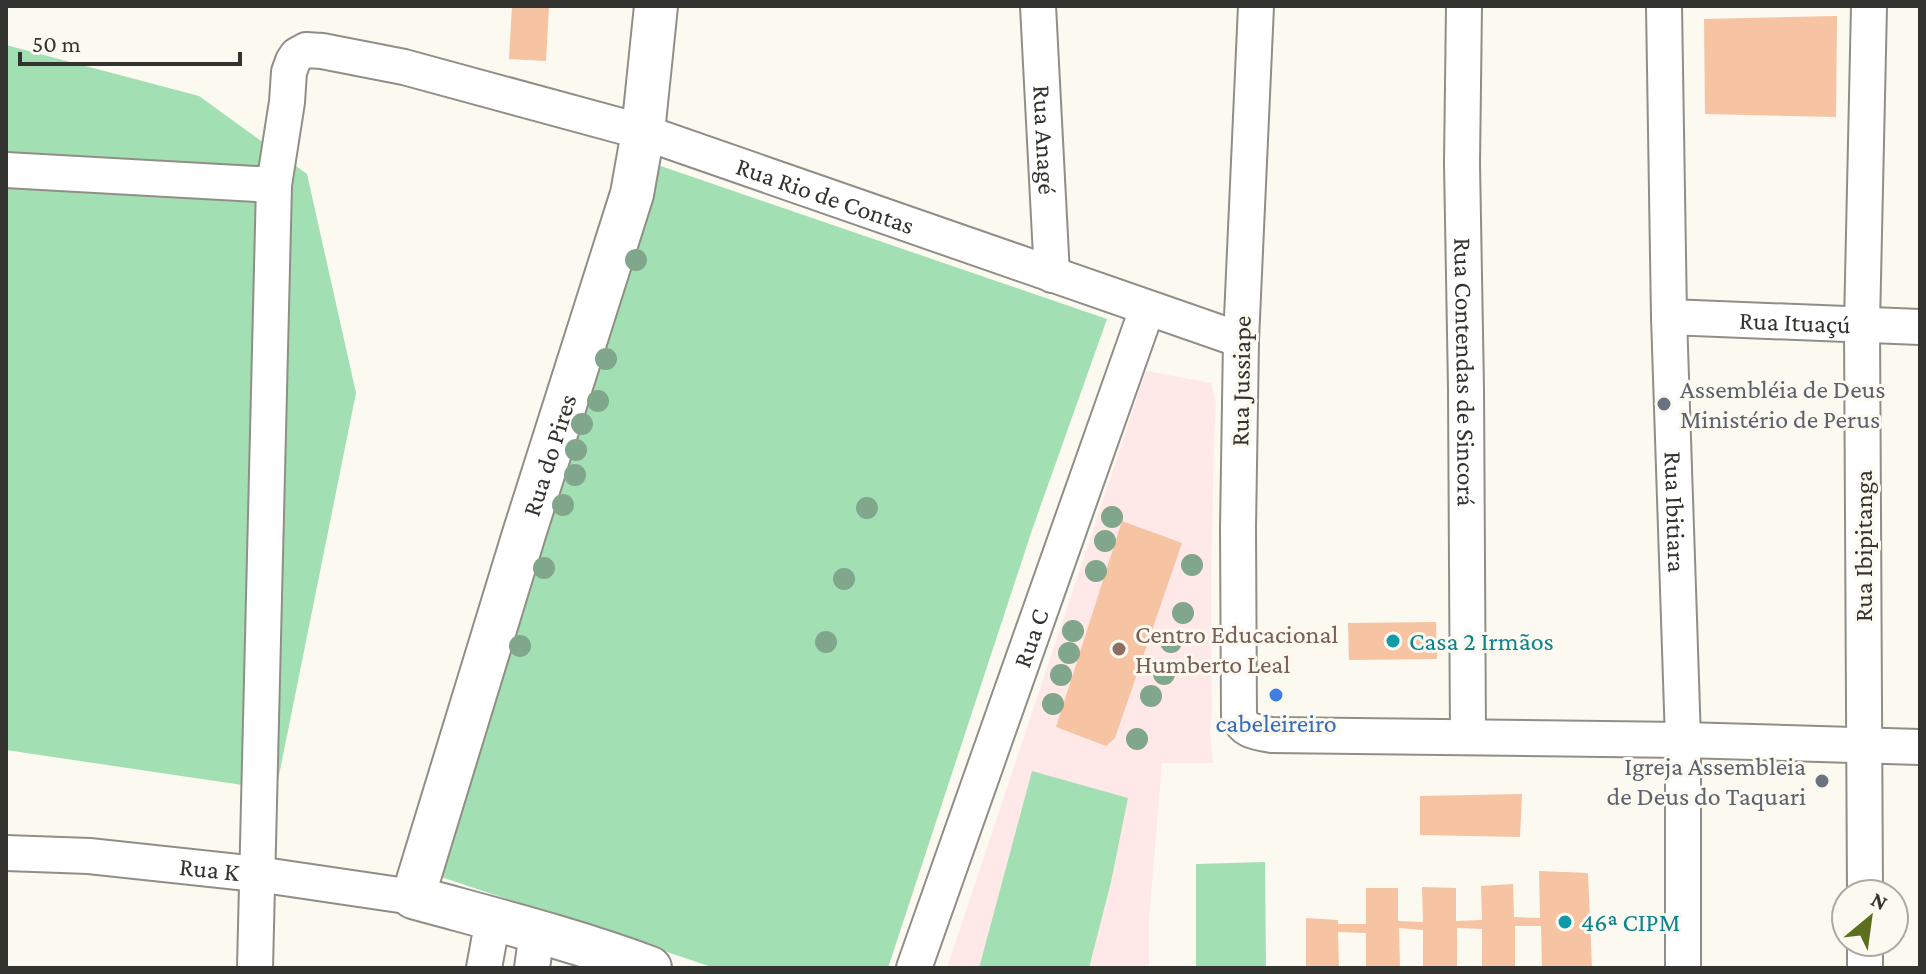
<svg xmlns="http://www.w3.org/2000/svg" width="1926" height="974" font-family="'Crimson Pro',serif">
<rect width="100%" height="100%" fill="#fbf9f0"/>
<path fill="#ffe9e8" d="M1146,371L1211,383L1216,404L1214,440L1211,582L1212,714L1210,733L1213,763H1162L1149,920V968H947Z"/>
<g fill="#a2e0b4">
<path d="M6,45L199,96L307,174L356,393L276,790L6,750Z"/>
<path d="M652,163L1107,319L1032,530L888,968H715L441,877Z"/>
<path d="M1032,771L1128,798L1111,882L1089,968H979Z"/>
<path d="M1265,862L1266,968H1196V864Z"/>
</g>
<g fill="#f6c3a3">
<path d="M512,6H549L546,61L509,59Z"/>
<path d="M1837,16L1836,117L1705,114L1704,19Z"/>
<path d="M1122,521L1182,543L1115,738L1106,746L1056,727Z"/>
<path d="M1436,622L1437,659L1349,660L1348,623Z"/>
<path d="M1522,794L1520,837L1420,835V796Z"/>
<path d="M1539,871L1588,873L1592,968H1542L1541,926H1515V968H1482V929L1457,928V968H1423V930L1399,928L1400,968H1366V933L1338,932L1339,968H1306V918L1338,920V924H1366V888H1398V921L1423,922L1422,887L1456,888V921L1482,920L1481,886L1513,884L1514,917L1540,918Z"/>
</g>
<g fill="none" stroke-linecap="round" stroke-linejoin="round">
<defs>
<g id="minor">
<path id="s1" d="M1038,6L1052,275"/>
<path d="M1256,6L1241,340L1238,528L1239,717C1244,732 1257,732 1271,735L1683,740L1920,747"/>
<path id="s2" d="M1464,6L1462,163L1466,389L1468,737"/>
<path id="s3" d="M1664,6L1669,317L1683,740V968"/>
<path id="s4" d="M6,170L274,185L287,102L289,72L293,61L297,55L306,50L322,51L404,67L643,132L1241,340"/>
<path id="s5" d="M1669,317L1920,327"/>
<path id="s6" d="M6,853L89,856L257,874L413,897"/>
<path d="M1865,894L1862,324L1869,6"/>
<path d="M1865,942V968"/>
<path d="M255,968L274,185"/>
<path d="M484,968L493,919"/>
<path d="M532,968L537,932"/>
<path id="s7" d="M914,968L1147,309"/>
</g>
<g id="tertiary">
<path id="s8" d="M650,968C573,939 492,919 413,897L524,534L632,194L643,132L656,6"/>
</g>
</defs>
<use href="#minor" stroke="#908e86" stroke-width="38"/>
<use href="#tertiary" stroke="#908e86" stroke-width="46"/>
<use href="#minor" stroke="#fff" stroke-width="34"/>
<use href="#tertiary" stroke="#fff" stroke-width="42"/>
</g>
<g fill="#80a68b">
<circle cx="636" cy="260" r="11"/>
<circle cx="606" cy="359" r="11"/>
<circle cx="598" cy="401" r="11"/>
<circle cx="582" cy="424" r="11"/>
<circle cx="576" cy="450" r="11"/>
<circle cx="575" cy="475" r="11"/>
<circle cx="563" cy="505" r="11"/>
<circle cx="867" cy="508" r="11"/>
<circle cx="1112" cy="517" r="11"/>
<circle cx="1105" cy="541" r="11"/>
<circle cx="1192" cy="565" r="11"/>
<circle cx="544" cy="568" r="11"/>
<circle cx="1096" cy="571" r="11"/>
<circle cx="844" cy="579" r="11"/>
<circle cx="1183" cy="613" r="11"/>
<circle cx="1073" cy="631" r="11"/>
<circle cx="826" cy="642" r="11"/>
<circle cx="1171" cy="642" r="11"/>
<circle cx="520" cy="646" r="11"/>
<circle cx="1069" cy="653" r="11"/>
<circle cx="1164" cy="674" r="11"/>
<circle cx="1061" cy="675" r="11"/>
<circle cx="1151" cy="696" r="11"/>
<circle cx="1053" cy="704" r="11"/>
<circle cx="1137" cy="739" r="11"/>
</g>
<g fill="#6b7280" stroke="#fbf9f0" stroke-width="3">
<circle cx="1664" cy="404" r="8"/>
<circle cx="1822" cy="781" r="8"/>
</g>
<g fill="#0f9aa8" stroke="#fbf9f0" stroke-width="3">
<circle cx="1393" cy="641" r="8"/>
<circle cx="1565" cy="922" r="8"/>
</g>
<circle fill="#8d6e63" stroke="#fbf9f0" stroke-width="3" cx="1119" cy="649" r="8"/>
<circle fill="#3f7fe0" stroke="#fbf9f0" stroke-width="3" cx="1276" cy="695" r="8"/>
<g text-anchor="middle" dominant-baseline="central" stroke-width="6" stroke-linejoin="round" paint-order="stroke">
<g font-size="26" fill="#33332f" stroke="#fbf9f0">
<text stroke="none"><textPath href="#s1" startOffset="134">Rua Anagé</textPath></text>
<text stroke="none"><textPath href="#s4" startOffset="952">Rua Rio de Contas</textPath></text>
<text stroke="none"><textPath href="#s5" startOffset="126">Rua Ituaçú</textPath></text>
<text stroke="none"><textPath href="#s2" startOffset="366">Rua Contendas de Sincorá</textPath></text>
<text transform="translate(1241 381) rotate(-89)">Rua Jussiape</text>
<text stroke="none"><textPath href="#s8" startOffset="710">Rua do Pires</textPath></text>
<text stroke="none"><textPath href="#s3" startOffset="506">Rua Ibitiara</textPath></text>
<text transform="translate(1863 546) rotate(-90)">Rua Ibipitanga</text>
<text stroke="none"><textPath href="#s7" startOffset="350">Rua C</textPath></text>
<text stroke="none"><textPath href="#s6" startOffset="204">Rua K</textPath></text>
</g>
<g font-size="26" fill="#5b616d" stroke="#fbf9f0" text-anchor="start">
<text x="1680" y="389">Assembléia de Deus<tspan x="1680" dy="30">Ministério de Perus</tspan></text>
<text x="1806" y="766" text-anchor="end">Igreja Assembleia<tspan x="1806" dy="30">de Deus do Taquari</tspan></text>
</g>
<g font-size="26" fill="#785e54" stroke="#fbf9f0" text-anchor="start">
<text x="1135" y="634">Centro Educacional<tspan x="1135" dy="30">Humberto Leal</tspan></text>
</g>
<g font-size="26" fill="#0d838f" stroke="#fbf9f0" text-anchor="start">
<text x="1409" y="641">Casa 2 Irmãos</text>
<text x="1581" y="922">46ª CIPM</text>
</g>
<g font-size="26" fill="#366cbe" stroke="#fbf9f0">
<text x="1276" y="723">cabeleireiro</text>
</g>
</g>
<rect width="1926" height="974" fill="none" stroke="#33332f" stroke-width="16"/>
<g transform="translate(1870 918) rotate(29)"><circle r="38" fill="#fbf9f0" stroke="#abaaa3" stroke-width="2"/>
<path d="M0-6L14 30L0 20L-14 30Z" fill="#5b6f1e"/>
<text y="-12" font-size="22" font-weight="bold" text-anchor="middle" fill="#33332f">N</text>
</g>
<path d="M20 52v12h220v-12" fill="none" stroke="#33332f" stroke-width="4"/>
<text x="32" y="52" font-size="24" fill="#33332f" stroke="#fbf9f0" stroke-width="6" paint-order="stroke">50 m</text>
</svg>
